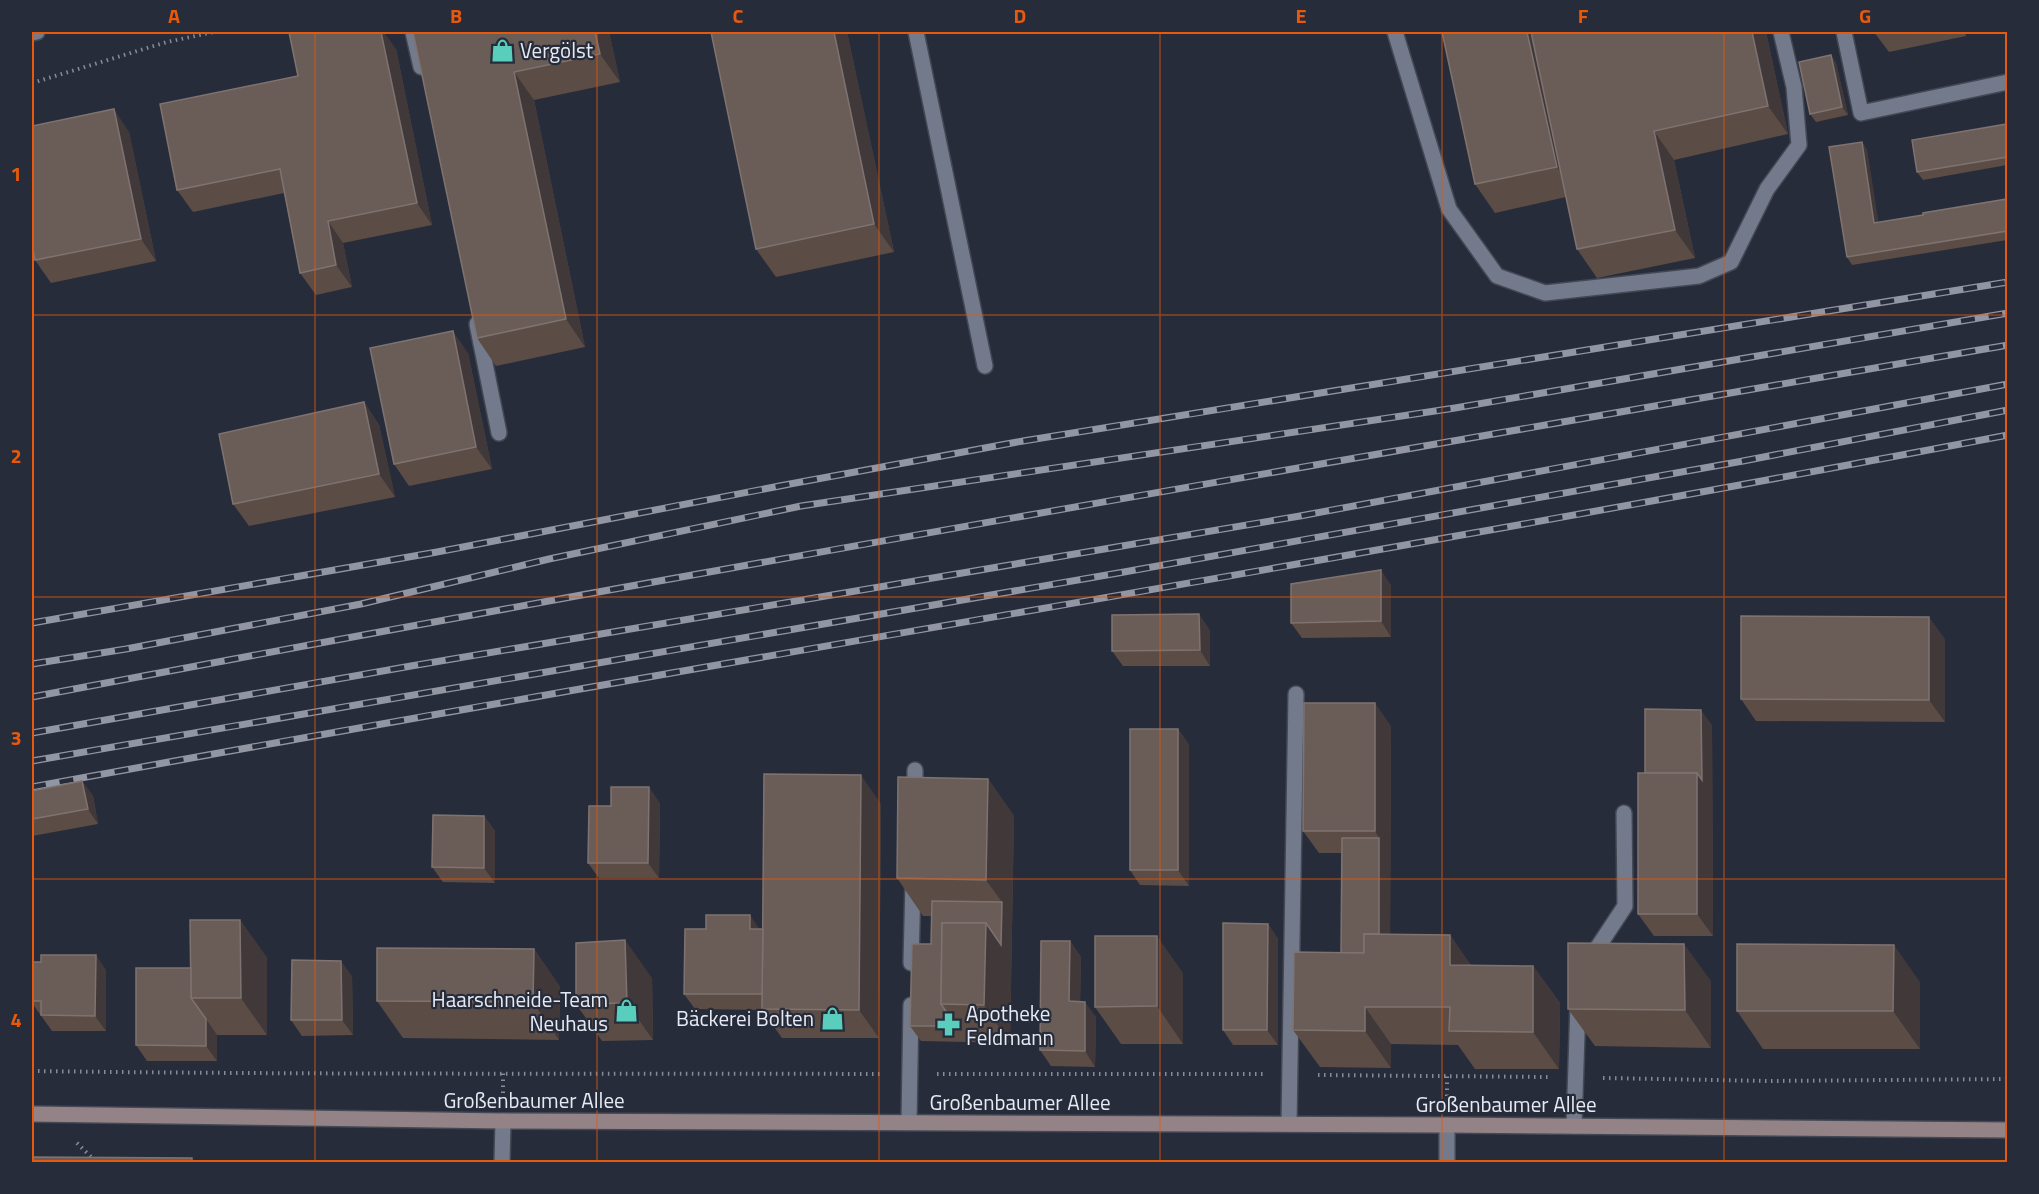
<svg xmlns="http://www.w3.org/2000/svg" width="2039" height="1194" font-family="'Titillium Web',sans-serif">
<rect width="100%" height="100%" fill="#272c3b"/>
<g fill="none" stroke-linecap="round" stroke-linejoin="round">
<defs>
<g id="lane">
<path d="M413,32L421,67"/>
<path d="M916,32L985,366"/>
<path d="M1395,32L1449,209L1497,276L1545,293L1699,276L1731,262L1767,189L1799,145L1794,87L1781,32"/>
<path d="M1844,32L1861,113L2008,82"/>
<path d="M477,324L499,433"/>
<path d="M915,799V770"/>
<path d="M1590,959L1625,906L1624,813"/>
<path d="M911,963L913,882"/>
<path d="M909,1122L911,1005"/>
<path d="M1289,1124L1296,694"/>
<path d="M1574,1126L1578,1003"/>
</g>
<g id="street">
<path d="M32,33L37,32"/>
<path d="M502,1162L503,1121"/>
<path d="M1447,1162V1125"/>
</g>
<path id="secondary" d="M32,1114L503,1121L1447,1125L2008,1130"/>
</defs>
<use href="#lane" stroke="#434854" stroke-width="18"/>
<use href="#street" stroke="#434854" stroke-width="18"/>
<use href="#secondary" stroke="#434854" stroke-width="18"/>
<g stroke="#878c98" stroke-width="4" stroke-dasharray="1.5 4.5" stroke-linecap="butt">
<path d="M32,83L167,42L214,32"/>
<path d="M32,1071C315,1075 598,1073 882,1074"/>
<path d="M937,1074H1263"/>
<path d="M1318,1075L1548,1077"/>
<path d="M1603,1078L1769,1081L2008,1079"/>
<path d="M503,1093V1073"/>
<path d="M1447,1096V1076"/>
<path d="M77,1143L93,1159"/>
</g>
<use href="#lane" stroke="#737a8b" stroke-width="15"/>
<use href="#street" stroke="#737a8b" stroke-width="15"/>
<use href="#secondary" stroke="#948386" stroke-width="15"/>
<defs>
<g id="rail">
<path d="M32,623L437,552L790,484L1023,441L2008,282"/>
<path d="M32,664L126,649L361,604L549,559L801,506L1455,408L2008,313"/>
<path d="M32,697C689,572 1348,459 2008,345"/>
<path d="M32,733L411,666L1300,516L2008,384"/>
<path d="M32,761L1124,572L1743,461L2008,410"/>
<path d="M32,787C689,666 1350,560 2008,435"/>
</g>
</defs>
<use href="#rail" stroke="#9296a2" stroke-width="7"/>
<use href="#rail" stroke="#272c3b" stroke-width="4.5" stroke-dasharray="14" stroke-linecap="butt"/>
</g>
<g fill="#5b4c45">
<path d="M413,32H609L620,82L534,100L585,347L496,366L477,338Z"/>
<path d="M711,32H847L894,252L776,277L756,249Z"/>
<path d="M1766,32L1788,134L1674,160L1695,258L1597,278L1577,249L1566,197L1495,213L1475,184Z"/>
<path d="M1874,32H1965L1966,36L1889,52Z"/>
<path d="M396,49L432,225L343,243L352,287L316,295L300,273L284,193L193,212L177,190L298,76Z"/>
<path d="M1831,55L1836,63L1848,115L1816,122L1810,114Z"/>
<path d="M2007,124V165L1923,180L1917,172Z"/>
<path d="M129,132L156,261L51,283L35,260Z"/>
<path d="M1862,142L1867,150L1878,222L1923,215L2007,199V240L1852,265L1847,257Z"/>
<path d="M468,353L492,469L409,486L394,464Z"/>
<path d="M364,402L379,425L395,497L249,526L233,504Z"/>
<path d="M1391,585V637L1302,638L1291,623Z"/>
<path d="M1210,630V666H1123L1112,651Z"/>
<path d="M1945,639V722L1756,721L1741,699Z"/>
<path d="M1712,725L1713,936H1654L1638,914L1645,773Z"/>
<path d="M1391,726L1390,934L1450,935L1471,966H1533L1560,1003L1559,1069H1475L1458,1045L1391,1044V1068L1320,1067L1293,1030L1341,953L1342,853H1319L1303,831Z"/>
<path d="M1178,729L1189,745V886L1140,885L1130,870Z"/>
<path d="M988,779L1014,816L1010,1043L921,1041L910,1026L931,944L932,916H923L897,878Z"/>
<path d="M82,781L93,796L98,824L32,836V791Z"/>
<path d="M660,803L659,878H599L588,863L611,806Z"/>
<path d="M881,804L879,1038H782L762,1010L695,1009L684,994L760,929H763Z"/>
<path d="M484,816L495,831V883L443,882L432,867Z"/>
<path d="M240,920L267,958V1035H217V1061H147L136,1045L191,968Z"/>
<path d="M1268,924L1278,939V1045H1233L1223,1030Z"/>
<path d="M1070,941L1081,957L1080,1002L1096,1017L1095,1067L1051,1066L1040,1050Z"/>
<path d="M534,949L560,987L559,1040L403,1038L377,1001Z"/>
<path d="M106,970V1031H52L32,1003V973Z"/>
<path d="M1183,973V1044H1121L1095,1007Z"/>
<path d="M352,976L353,1035L302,1036L291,1020Z"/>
<path d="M652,978L653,1040L602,1041L576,1004Z"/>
<path d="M1711,981V1048L1595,1046L1568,1009Z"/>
<path d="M1920,982V1049H1763L1737,1011Z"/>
</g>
<g fill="#403839">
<path d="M381,32H384L396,49L432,225L417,203Z"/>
<path d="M595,32H609L620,82L600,54Z"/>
<path d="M834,32H847L894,252L874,224Z"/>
<path d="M1527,32H1541L1576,195L1557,167Z"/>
<path d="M1752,32H1766L1788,134L1768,106Z"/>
<path d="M1831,55L1836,63L1848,115L1842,107Z"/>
<path d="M514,72L534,100L585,347L566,319Z"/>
<path d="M114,109L129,132L156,261L141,239Z"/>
<path d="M1654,131L1674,160L1695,258L1675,230Z"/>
<path d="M1862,142L1867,150L1880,231L1874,223Z"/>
<path d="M328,221L343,243L352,287L336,265Z"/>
<path d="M453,331L468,353L492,469L476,447Z"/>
<path d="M364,402L379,425L395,497L379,474Z"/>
<path d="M1381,570L1391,585V637L1381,621Z"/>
<path d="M1199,614L1210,630V666L1200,650Z"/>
<path d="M1929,617L1945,639V722L1929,700Z"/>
<path d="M1375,703L1391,726L1390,990L1379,975V838L1375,831Z"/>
<path d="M1701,710L1712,725L1713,936L1697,914V773Z"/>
<path d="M1178,729L1189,745V886L1178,870Z"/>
<path d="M861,775L881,804L879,1038L859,1010Z"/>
<path d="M988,779L1014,816L1010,1043L984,1005L986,923L1002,902L986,880Z"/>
<path d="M82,781L93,796L98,824L88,809Z"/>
<path d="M649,787L660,803L659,878L648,863Z"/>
<path d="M484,816L495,831V883L484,868Z"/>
<path d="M750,915L761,931L750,929Z"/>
<path d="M240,920L267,958V1035L241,998Z"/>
<path d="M1268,924L1278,939V1045L1267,1030Z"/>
<path d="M1450,935L1476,972L1450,965Z"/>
<path d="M1157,936L1183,973V1044L1157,1006Z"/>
<path d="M625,940L652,978L653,1040L627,1003Z"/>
<path d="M1070,941L1081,957L1080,1017L1069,1001Z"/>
<path d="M1684,944L1711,981V1048L1685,1010Z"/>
<path d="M1894,945L1920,982V1049L1893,1011Z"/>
<path d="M534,949L560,987L559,1040L533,1002Z"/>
<path d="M96,955L106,970V1031L95,1016Z"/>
<path d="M341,961L352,976L353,1035L342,1020Z"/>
<path d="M1533,966L1560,1003L1559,1069L1533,1032Z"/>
<path d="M1085,1002L1096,1017L1095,1067L1085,1051Z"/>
<path d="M1365,1007L1391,1044V1068L1365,1031Z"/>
<path d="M206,1019L217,1035V1061L206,1046Z"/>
</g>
<g fill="#6a5d58" stroke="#7e7370" stroke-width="1.5">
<path d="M289,32H381L417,203L328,221L336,265L300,273L280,169L177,190L160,104L298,76Z"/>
<path d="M413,32H595L600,54L514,72L566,319L477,338Z"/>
<path d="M711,32H834L874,224L756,249Z"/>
<path d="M1442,32H1527L1557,167L1475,184Z"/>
<path d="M1531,32H1752L1768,106L1654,131L1675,230L1577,249Z"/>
<path d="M1831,55L1842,107L1810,114L1799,62Z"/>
<path d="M114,109L141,239L35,260L32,244V126Z"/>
<path d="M2007,124V157L1917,172L1912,140Z"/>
<path d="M1862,142L1874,223L1923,215V213L2007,199V231L1847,257L1829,147Z"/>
<path d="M453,331L476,447L394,464L370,348Z"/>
<path d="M364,402L379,474L233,504L219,434Z"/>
<path d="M1381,570V621L1291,623V584Z"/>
<path d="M1199,614L1200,650L1112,651V615Z"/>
<path d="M1741,616L1929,617V700L1741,699Z"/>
<path d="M1304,703H1375V831H1303Z"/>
<path d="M1645,709L1701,710L1702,780L1697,773H1645Z"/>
<rect x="1130" y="729" width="48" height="141"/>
<rect x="1638" y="773" width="59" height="141"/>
<path d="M764,774L861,775L859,1010L762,1009Z"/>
<path d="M898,777L988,779L986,880L897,878Z"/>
<path d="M82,781L88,809L32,819V791Z"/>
<path d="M611,787H649L648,863H588L589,806H611Z"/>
<path d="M433,815L484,816V868L432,867Z"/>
<path d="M1342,838H1379V934H1364V953H1341Z"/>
<path d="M932,901L1002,902L1001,945L986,923H942L941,1004L956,1026H910L912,944H931Z"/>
<path d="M706,915H750V929H763L762,994H684L685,929H706Z"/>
<path d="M190,920H240L241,998H191Z"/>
<path d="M942,923H986L984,1005L941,1004Z"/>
<path d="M1223,923L1268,924L1267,1030H1223Z"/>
<path d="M1364,934L1450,935V965L1533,966V1032L1449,1031L1450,1007H1365V1031L1293,1030L1294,952L1364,953Z"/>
<path d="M1095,936H1157V1006L1095,1007Z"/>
<path d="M625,940L627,1003L576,1004V943Z"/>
<path d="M1041,941H1070L1069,1001L1085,1002V1051L1040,1050Z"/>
<path d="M1568,943L1684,944L1685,1010L1568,1009Z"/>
<path d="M1737,944L1894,945L1893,1011H1737Z"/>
<path d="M377,948L534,949L533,1002L377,1001Z"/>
<path d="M41,955H96L95,1016L41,1015V1001H32V962H41Z"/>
<path d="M292,960L341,961L342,1020H291Z"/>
<path d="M136,968H191V998L206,1019V1046L136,1045Z"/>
<path d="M32,1157L192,1158V1162H32Z"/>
</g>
<path fill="none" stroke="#e8590c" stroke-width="1.5" stroke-opacity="0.55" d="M315,32V1162M597,32V1162M879,32V1162M1160,32V1162M1442,32V1162M1724,32V1162M32,315H2008M32,597H2008M32,879H2008"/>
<defs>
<symbol id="shop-bare" viewBox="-9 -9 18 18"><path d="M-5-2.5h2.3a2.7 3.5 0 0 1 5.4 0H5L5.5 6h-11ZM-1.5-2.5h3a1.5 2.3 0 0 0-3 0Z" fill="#5acebc" stroke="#272c3b" stroke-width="2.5" paint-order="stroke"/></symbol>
<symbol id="pharmacy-bare" viewBox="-9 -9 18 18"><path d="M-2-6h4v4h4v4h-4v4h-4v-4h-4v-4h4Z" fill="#5acebc" stroke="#272c3b" stroke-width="2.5" paint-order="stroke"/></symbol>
</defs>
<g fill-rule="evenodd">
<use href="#shop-bare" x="486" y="34" width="33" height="33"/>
<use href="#shop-bare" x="610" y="994" width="33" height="33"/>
<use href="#shop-bare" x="816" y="1002" width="33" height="33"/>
<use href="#pharmacy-bare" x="932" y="1008" width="33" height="33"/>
</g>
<g text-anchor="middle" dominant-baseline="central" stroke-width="4.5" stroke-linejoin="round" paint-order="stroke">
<g font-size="21" fill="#e6eaf3" stroke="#272c3b" text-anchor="start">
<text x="520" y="50">Vergölst</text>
<text x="608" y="999" text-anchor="end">Haarschneide-Team<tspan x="608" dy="24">Neuhaus</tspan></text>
<text x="966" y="1013">Apotheke<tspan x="966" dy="24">Feldmann</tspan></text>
<text x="814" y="1018" text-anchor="end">Bäckerei Bolten</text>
</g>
<g font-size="21" fill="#e6eaf3" stroke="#272c3b">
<text x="534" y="1100">Großenbaumer Allee</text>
<text x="1020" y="1102">Großenbaumer Allee</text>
<text x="1506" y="1104">Großenbaumer Allee</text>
</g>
</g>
<rect width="2039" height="1194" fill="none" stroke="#272c3b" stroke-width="66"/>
<rect x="33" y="33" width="1973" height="1128" fill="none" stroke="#e8590c" stroke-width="2"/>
<g font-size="20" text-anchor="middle" font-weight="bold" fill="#e8590c">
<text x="174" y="23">A</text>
<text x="456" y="23">B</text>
<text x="738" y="23">C</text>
<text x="1020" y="23">D</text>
<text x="1301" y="23">E</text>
<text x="1583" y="23">F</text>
<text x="1865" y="23">G</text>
<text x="16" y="181">1</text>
<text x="16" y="463">2</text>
<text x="16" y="745">3</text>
<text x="16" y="1027">4</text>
</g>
</svg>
